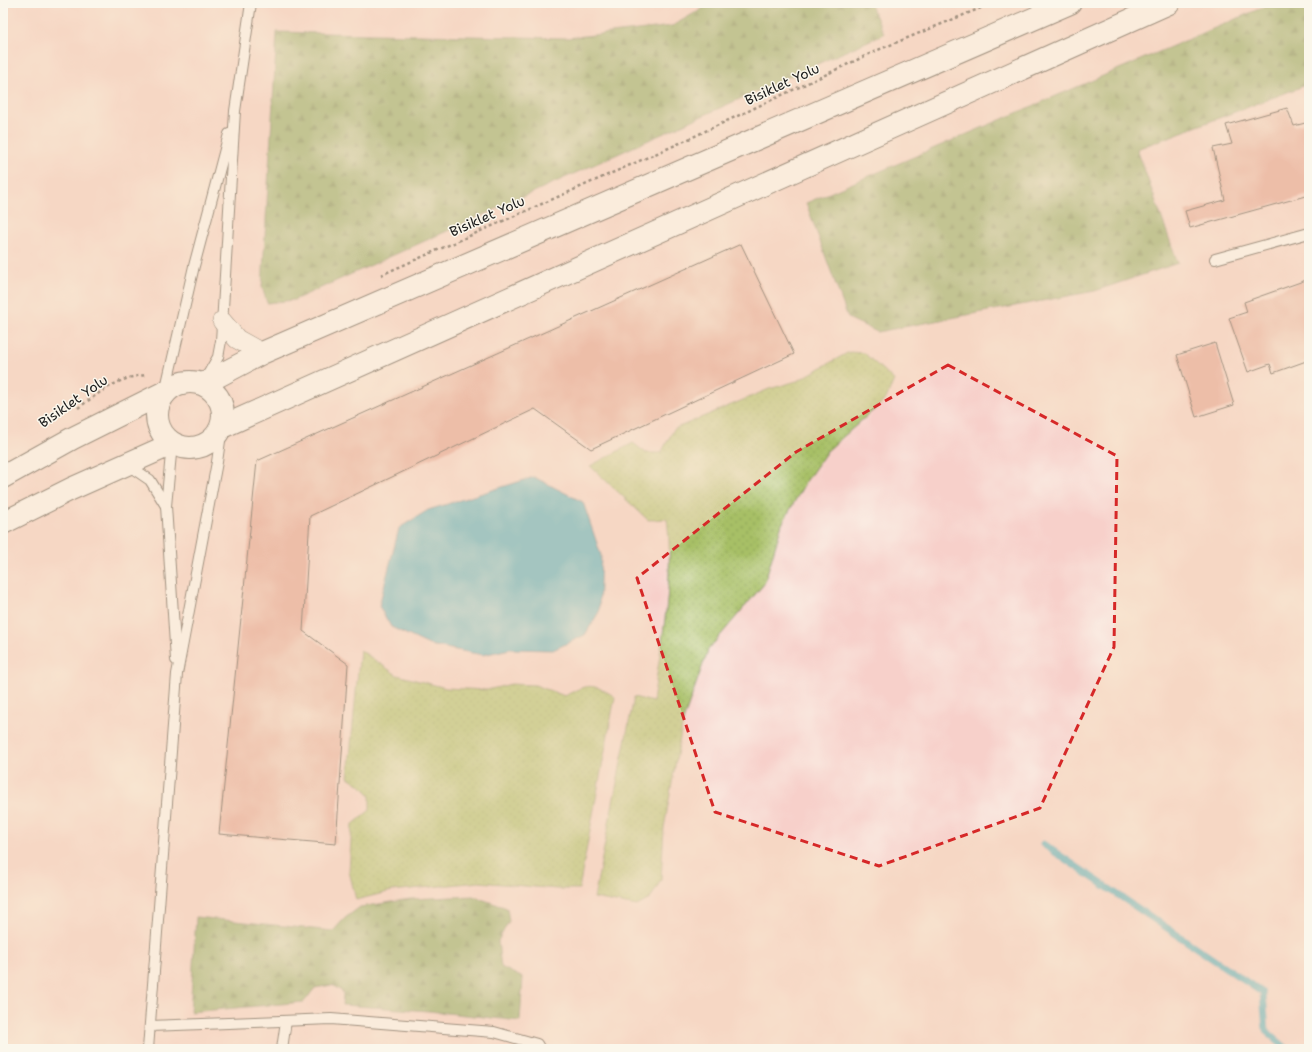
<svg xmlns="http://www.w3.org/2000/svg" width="1312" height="1052" font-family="'Shantell Sans',sans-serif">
<defs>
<pattern id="grass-dots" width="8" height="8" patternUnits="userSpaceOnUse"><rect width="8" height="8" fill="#a7c066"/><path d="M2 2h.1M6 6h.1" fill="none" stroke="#8fa458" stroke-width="1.8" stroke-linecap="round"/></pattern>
<pattern id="forest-firs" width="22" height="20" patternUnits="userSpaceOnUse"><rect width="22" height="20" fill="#85a65b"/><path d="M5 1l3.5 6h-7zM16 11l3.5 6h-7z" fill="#6c864a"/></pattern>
</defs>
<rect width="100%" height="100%" fill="#fbf7ec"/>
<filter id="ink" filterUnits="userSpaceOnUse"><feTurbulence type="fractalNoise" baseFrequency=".025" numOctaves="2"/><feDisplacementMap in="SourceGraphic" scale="8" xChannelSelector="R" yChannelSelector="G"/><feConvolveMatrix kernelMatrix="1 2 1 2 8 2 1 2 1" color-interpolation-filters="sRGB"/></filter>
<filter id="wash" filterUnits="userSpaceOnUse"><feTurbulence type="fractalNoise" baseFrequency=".012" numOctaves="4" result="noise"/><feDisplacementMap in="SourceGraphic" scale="16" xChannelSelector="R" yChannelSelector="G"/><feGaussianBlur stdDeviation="0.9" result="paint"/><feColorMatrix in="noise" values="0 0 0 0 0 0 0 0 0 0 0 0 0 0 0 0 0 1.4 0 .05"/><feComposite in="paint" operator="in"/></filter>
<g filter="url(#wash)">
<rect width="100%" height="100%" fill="#f5dcc0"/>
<rect fill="#f7d0ca" x="3" y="3" width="1306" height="1046"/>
<g fill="url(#grass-dots)" stroke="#626e41">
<path d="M849,352L864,353L894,380L886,399L827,451L805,483L782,524L764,584L708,650L683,721L664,828L661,880L650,899L637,906L594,898L634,697L653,702C661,642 675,579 667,519L648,520L590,466L633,443L646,453H661L674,429L769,389L797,381Z"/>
<path d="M360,650L397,675L446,688L487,690L511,684L535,685L565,696C587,683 594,683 615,697L579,889H557L479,882L392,891L356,900L349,871L352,825L370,810V795L360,785L348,777Z"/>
</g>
<g fill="url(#forest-firs)" stroke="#50613c">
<path d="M712,3H870L884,34L294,300L267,303L262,287L277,32L567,38L672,26Z"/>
<path d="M1273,3H1309V84L1137,149L1178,263L1095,291L877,332L848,318L806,203Z"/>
<path d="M473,896L507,908L509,921L498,941L501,967L523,978L520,1021L428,1011L342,1005L343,992L332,985L315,988L304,1002L190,1012L196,917L333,931L345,918L360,907L410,899Z"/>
</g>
<path fill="#40a9c0" stroke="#2e626e" d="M534,477L583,502L601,555L599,612L585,635L553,650L510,649L483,655L429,645L391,627L379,606L399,528L428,510Z"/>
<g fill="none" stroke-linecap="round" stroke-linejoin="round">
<path stroke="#40a9c0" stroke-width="7" d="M1043,844L1263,993L1266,1031L1287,1049"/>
</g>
<g id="blocks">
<g fill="#e3998d">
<path d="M1287,108L1294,126L1309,122V195L1190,228L1185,211L1225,200L1213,148L1232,144L1226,125Z"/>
<path d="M741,244L794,354L591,449L535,409L310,516L303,631L348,664L336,844L219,834L257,461Z"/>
<path d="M1309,279V360L1273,373L1270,364L1248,372L1229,318L1247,312L1244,302Z"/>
<path d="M1215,343L1234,405L1196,417L1177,355Z"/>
</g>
</g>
</g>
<g filter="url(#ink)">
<use href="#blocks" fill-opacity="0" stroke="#3d3935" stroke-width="1"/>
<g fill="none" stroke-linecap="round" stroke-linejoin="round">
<defs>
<g id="service">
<path d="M1215,259L1309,233"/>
<path d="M206,378L218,357L221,341L235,111L251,3"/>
<path d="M165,392L194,266L229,134"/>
<path d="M172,444L166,506L176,660"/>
<path d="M128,465L150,480L166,506"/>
<path d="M150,1026L331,1019L494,1032L537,1044L540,1049"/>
<path d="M148,1049L177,674L217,462L222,427"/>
<path d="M282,1049L286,1021"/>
</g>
<path id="minor" d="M222,321L237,339L262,353"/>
<g id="tertiary">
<circle cx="190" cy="415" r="33"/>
<path d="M203,384L262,353L1070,3"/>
<path d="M222,427L1169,3"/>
<path d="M3,477L73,438L165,392"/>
<path d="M3,523L71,489L172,444"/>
</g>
</defs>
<use href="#service" stroke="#3d3935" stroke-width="12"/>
<use href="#minor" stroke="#3d3935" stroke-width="20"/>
<use href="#tertiary" stroke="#3d3935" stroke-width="24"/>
<g stroke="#3d3935" stroke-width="2.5" stroke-dasharray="3 3" stroke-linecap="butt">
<path d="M381,275L680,143L878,50L993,3"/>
<path d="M78,408C100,392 120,376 147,375"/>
</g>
<use href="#service" stroke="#fff" stroke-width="10"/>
<use href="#minor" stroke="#fff" stroke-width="19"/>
<use href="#tertiary" stroke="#fff" stroke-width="22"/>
</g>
</g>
<path d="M0 0H1312V1052H0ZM948,365L1117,456L1114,647L1040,808L879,866L715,812L637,578L796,452Z" fill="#f5dcc0" fill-opacity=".55" fill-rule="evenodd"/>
<path fill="none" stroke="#d62828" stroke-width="3" stroke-dasharray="8 5" stroke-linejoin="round" d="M948,365L1117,456L1114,647L1040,808L879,866L715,812L637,578L796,452Z"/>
<g text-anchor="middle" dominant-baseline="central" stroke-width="3" stroke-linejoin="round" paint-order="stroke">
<g font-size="14" fill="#1c1c1c" stroke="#fbf7ec">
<text transform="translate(782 84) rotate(-25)">Bisiklet Yolu</text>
<text transform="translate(487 216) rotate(-24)">Bisiklet Yolu</text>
<text transform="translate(73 401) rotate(-35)">Bisiklet Yolu</text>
</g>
</g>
<rect width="1312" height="1052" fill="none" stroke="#fbf7ec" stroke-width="16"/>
</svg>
